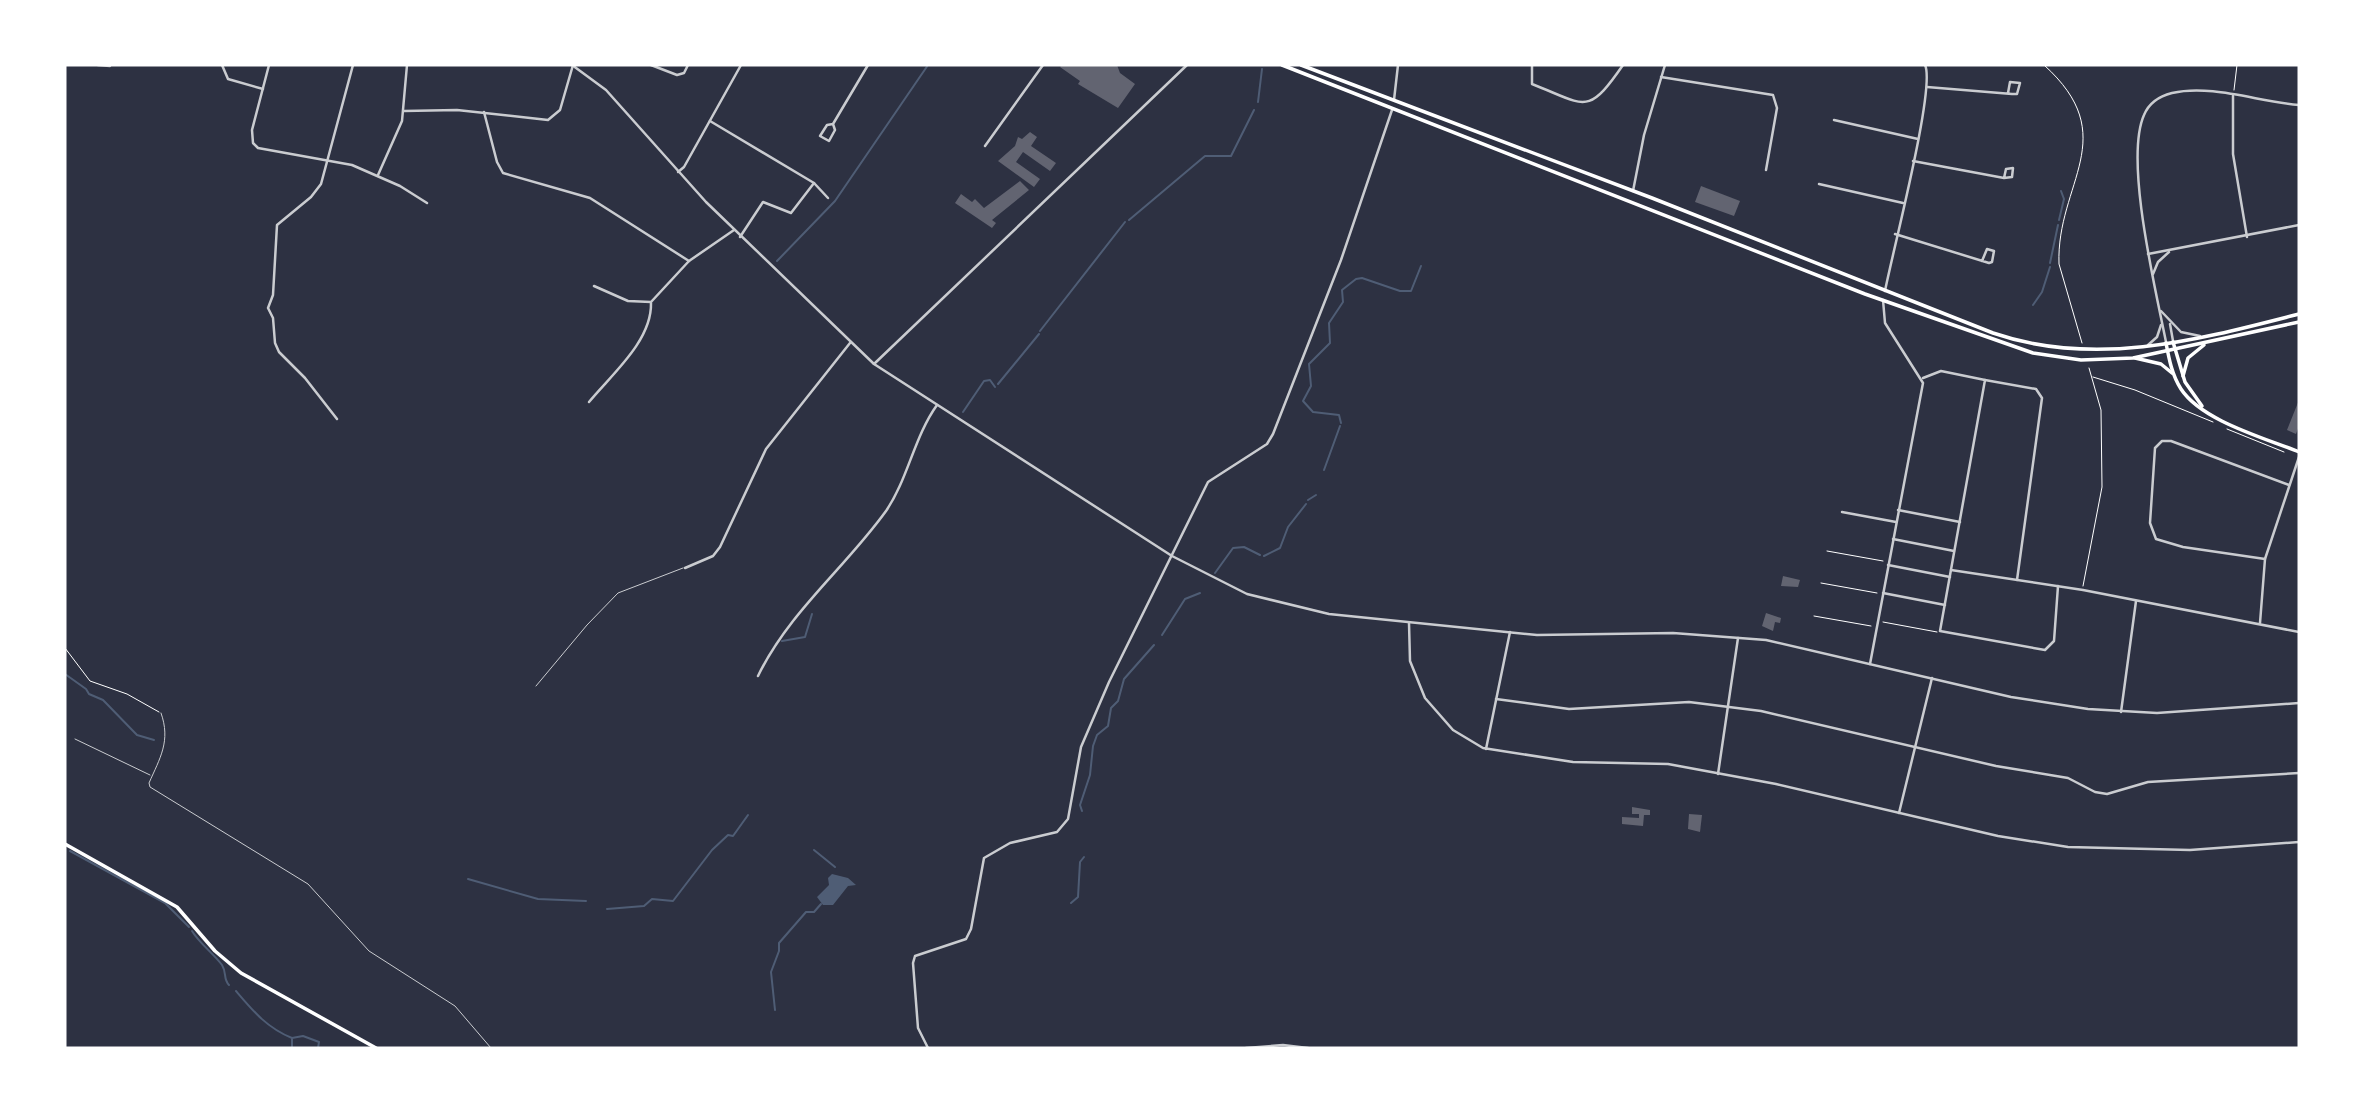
<svg xmlns="http://www.w3.org/2000/svg" width="2364" height="1113" font-family="Mulish,sans-serif">
<rect width="100%" height="100%" fill="#2d3142"/>
<path fill="#4f5d75" d="M832,874L848,878L856,885L848,886L833,905H823L817,897L829,885L828,878Z"/>
<g fill="none" stroke-linecap="round" stroke-linejoin="round">
<g stroke="#4f5d75" stroke-width="2">
<path d="M1258,102L1262,69"/>
<path d="M1129,220L1205,156H1231L1254,110"/>
<path d="M2059,220L2064,199L2061,191"/>
<path d="M777,261L835,201L928,65"/>
<path d="M2050,263L2058,225"/>
<path d="M2033,305L2042,292L2050,267"/>
<path d="M1040,331L1125,222"/>
<path d="M998,384L1039,334"/>
<path d="M963,412L984,381L990,380L995,387"/>
<path d="M1341,423L1339,415L1313,412L1303,401L1311,386L1309,364L1330,343L1329,323L1343,302L1342,290L1356,279L1362,278L1400,291H1411L1421,266"/>
<path d="M1324,470L1340,426"/>
<path d="M1308,500L1316,495"/>
<path d="M1264,556L1280,548L1288,527L1306,504"/>
<path d="M1215,573L1233,548L1244,547L1260,555"/>
<path d="M1162,635L1185,599L1200,593"/>
<path d="M782,641L805,637L812,614"/>
<path d="M65,674L86,689L89,694L103,700L137,735L154,740"/>
<path d="M1082,811L1080,805L1090,775L1093,746L1097,735L1108,726L1111,708L1118,701L1124,679L1154,645"/>
<path d="M814,850L835,867"/>
<path d="M70,851L165,903L189,927"/>
<path d="M468,879L538,899L586,901"/>
<path d="M1071,903L1078,897L1080,862L1084,857"/>
<path d="M607,909L644,906L652,899L673,901L712,850L728,835L733,836L748,815"/>
<path d="M192,931C200,944 213,953 222,965C227,973 223,979 229,985"/>
<path d="M236,991C253,1011 267,1028 292,1038L303,1036L319,1042L318,1048"/>
<path d="M775,1010L771,972L779,951V943L806,912H814L821,904"/>
<path d="M292,1039V1048"/>
<path d="M321,1048H332"/>
<path d="M339,1048H346"/>
</g>
</g>
<g fill="#626471">
<path d="M1062,65H1117L1120,73L1135,84L1118,108L1078,84L1080,81L1060,67Z"/>
<path d="M1030,132L1037,137L1031,146L1056,163L1050,171L1023,152L1016,162L1040,179L1034,187L998,161L1015,146L1018,137L1022,139Z"/>
<path d="M1020,181L1029,190L992,220L996,223L992,228L955,203L961,194L972,202L975,199L984,208Z"/>
<path d="M1701,186L1740,201L1734,216L1695,202Z"/>
<path d="M2299,400V426L2296,434L2287,430Z"/>
<path d="M1783,576L1800,580L1798,587L1781,586Z"/>
<path d="M1766,613L1781,618L1780,623L1775,622L1773,631L1762,626Z"/>
<path d="M1632,807L1650,810V815H1644L1643,826L1622,824V817L1639,818V814H1632Z"/>
<path d="M1689,814L1702,815L1700,832L1688,829Z"/>
</g>
<g fill="none" stroke-linecap="round" stroke-linejoin="round">
<g stroke="#fff" stroke-width="1">
<path d="M2044,65C2124,137 2056,183 2059,264L2082,343"/>
<path d="M2234,90L2237,65"/>
<path d="M2093,377L2135,390L2213,422"/>
<path d="M2227,429L2284,452"/>
<path d="M1827,551L1883,561"/>
<path d="M1821,583L1877,593"/>
<path d="M2083,586L2102,487L2101,410L2089,368"/>
<path d="M1814,616L1871,626"/>
<path d="M1883,622L1937,632"/>
<path d="M65,648L90,681L127,694L159,712"/>
</g>
<g stroke="#caccd0" stroke-width="1">
<path d="M536,686L587,625L618,593L683,568"/>
<path d="M161,713C171,741 160,758 149,783L150,787L308,884L369,951L455,1006L491,1048"/>
<path d="M75,739L150,775"/>
</g>
<g stroke="#caccd0" stroke-width="2.5">
<path d="M98,65L110,66"/>
<path d="M222,65L228,79L263,89"/>
<path d="M269,65L252,130L253,143L258,148L352,165L400,186L427,203"/>
<path d="M572,65L606,90L706,202L874,364L1172,556L1247,594L1329,614L1537,635L1673,633L1766,640L2011,697L2088,709L2157,713L2299,703"/>
<path d="M651,65L677,75L684,73L688,65"/>
<path d="M1532,65V84C1586,105 1587,117 1623,65"/>
<path d="M1661,77L1773,95L1777,108L1766,170"/>
<path d="M1927,87L2012,94H2017L2020,83L2010,82L2008,93"/>
<path d="M2233,96V154L2247,237"/>
<path d="M1394,100L1398,65"/>
<path d="M404,111L457,110L548,120L560,110L573,65"/>
<path d="M484,112L497,162L503,173L590,198L689,261"/>
<path d="M1834,120L1918,139"/>
<path d="M710,121L814,183L791,213L763,202L740,237"/>
<path d="M833,124L827,125L820,136L829,141L835,130L833,124L868,65"/>
<path d="M985,146L1043,65"/>
<path d="M1913,161L2004,178L2012,177L2013,168L2006,169L2004,178"/>
<path d="M678,172L684,167L741,65"/>
<path d="M378,175L402,121L407,65"/>
<path d="M814,183L828,198"/>
<path d="M1819,184L1903,203"/>
<path d="M1633,191L1644,135L1665,65"/>
<path d="M1895,234L1989,263L1992,262L1994,251L1987,249L1982,261"/>
<path d="M2148,254L2299,225"/>
<path d="M2153,274L2158,262L2169,252"/>
<path d="M594,286L628,301L651,302L689,261L734,230"/>
<path d="M1885,291C1892,254 1936,87 1925,65"/>
<path d="M2161,311L2181,332L2200,336"/>
<path d="M2170,324L2173,341"/>
<path d="M2166,342C2156,291 2124,160 2144,115C2149,103 2160,96 2172,93C2212,84 2259,102 2299,105"/>
<path d="M2148,345L2157,337L2161,325"/>
<path d="M874,364L1187,65"/>
<path d="M1923,378L1941,371L1985,380L1940,631L2045,650L2054,641L2058,586"/>
<path d="M1985,380L2036,389L2042,398L2017,580"/>
<path d="M589,402C611,375 652,341 651,303"/>
<path d="M337,419L305,378L279,352L275,343L273,318L268,308L273,295L277,225L311,197L321,184L353,65"/>
<path d="M1898,510L1960,522"/>
<path d="M1842,512L1896,522"/>
<path d="M1893,539L1954,551"/>
<path d="M2265,559L2183,547L2156,539L2150,523L2155,448L2162,441H2171L2289,485"/>
<path d="M1888,565L1950,577"/>
<path d="M685,568L713,556L720,547L766,449L850,343"/>
<path d="M1951,570L2083,590L2299,632"/>
<path d="M1883,593L1945,605"/>
<path d="M1409,623L1410,661L1425,698L1453,730L1483,748L1573,762L1668,764L1776,784L1998,836L2068,847L2190,850L2299,842"/>
<path d="M2260,623L2265,559L2299,457"/>
<path d="M1870,664L1923,383L1885,323L1883,300"/>
<path d="M758,676C789,612 845,568 886,511C908,479 914,437 937,405"/>
<path d="M1496,699L1569,709L1689,702L1761,711L1996,766L2068,778L2095,792L2107,794L2148,782L2299,773"/>
<path d="M2121,712L2136,601"/>
<path d="M1486,749L1510,632"/>
<path d="M1718,774L1738,638"/>
<path d="M1899,813L1932,678"/>
<path d="M928,1048L918,1028L913,963L915,956L966,939L971,929L984,858L1010,843L1057,832L1068,819L1081,747L1109,682L1208,482L1267,444L1273,434L1341,260L1392,110"/>
</g>
<path stroke="#caccd0" stroke-width="2.5" d="M1246,1048L1283,1045L1308,1048"/>
<g stroke="#fff" stroke-width="3.5">
<path d="M2173,342L2185,382L2202,406"/>
<path d="M2166,343C2169,359 2172,375 2181,389C2202,421 2265,438 2299,452"/>
<path d="M2135,358L2161,364L2172,373"/>
<path d="M2183,376L2188,358L2204,345"/>
<path d="M65,844L177,907L215,951L241,973L376,1048"/>
</g>
<g stroke="#fff" stroke-width="3.5">
<path d="M1282,65L1865,294L2033,353L2081,360L2133,358L2299,322"/>
<path d="M1301,65L1652,198L1993,333C2095,368 2198,340 2299,314"/>
</g>
</g>
<rect width="2364" height="1113" fill="none" stroke="#ffffff" stroke-width="133"/>
</svg>
